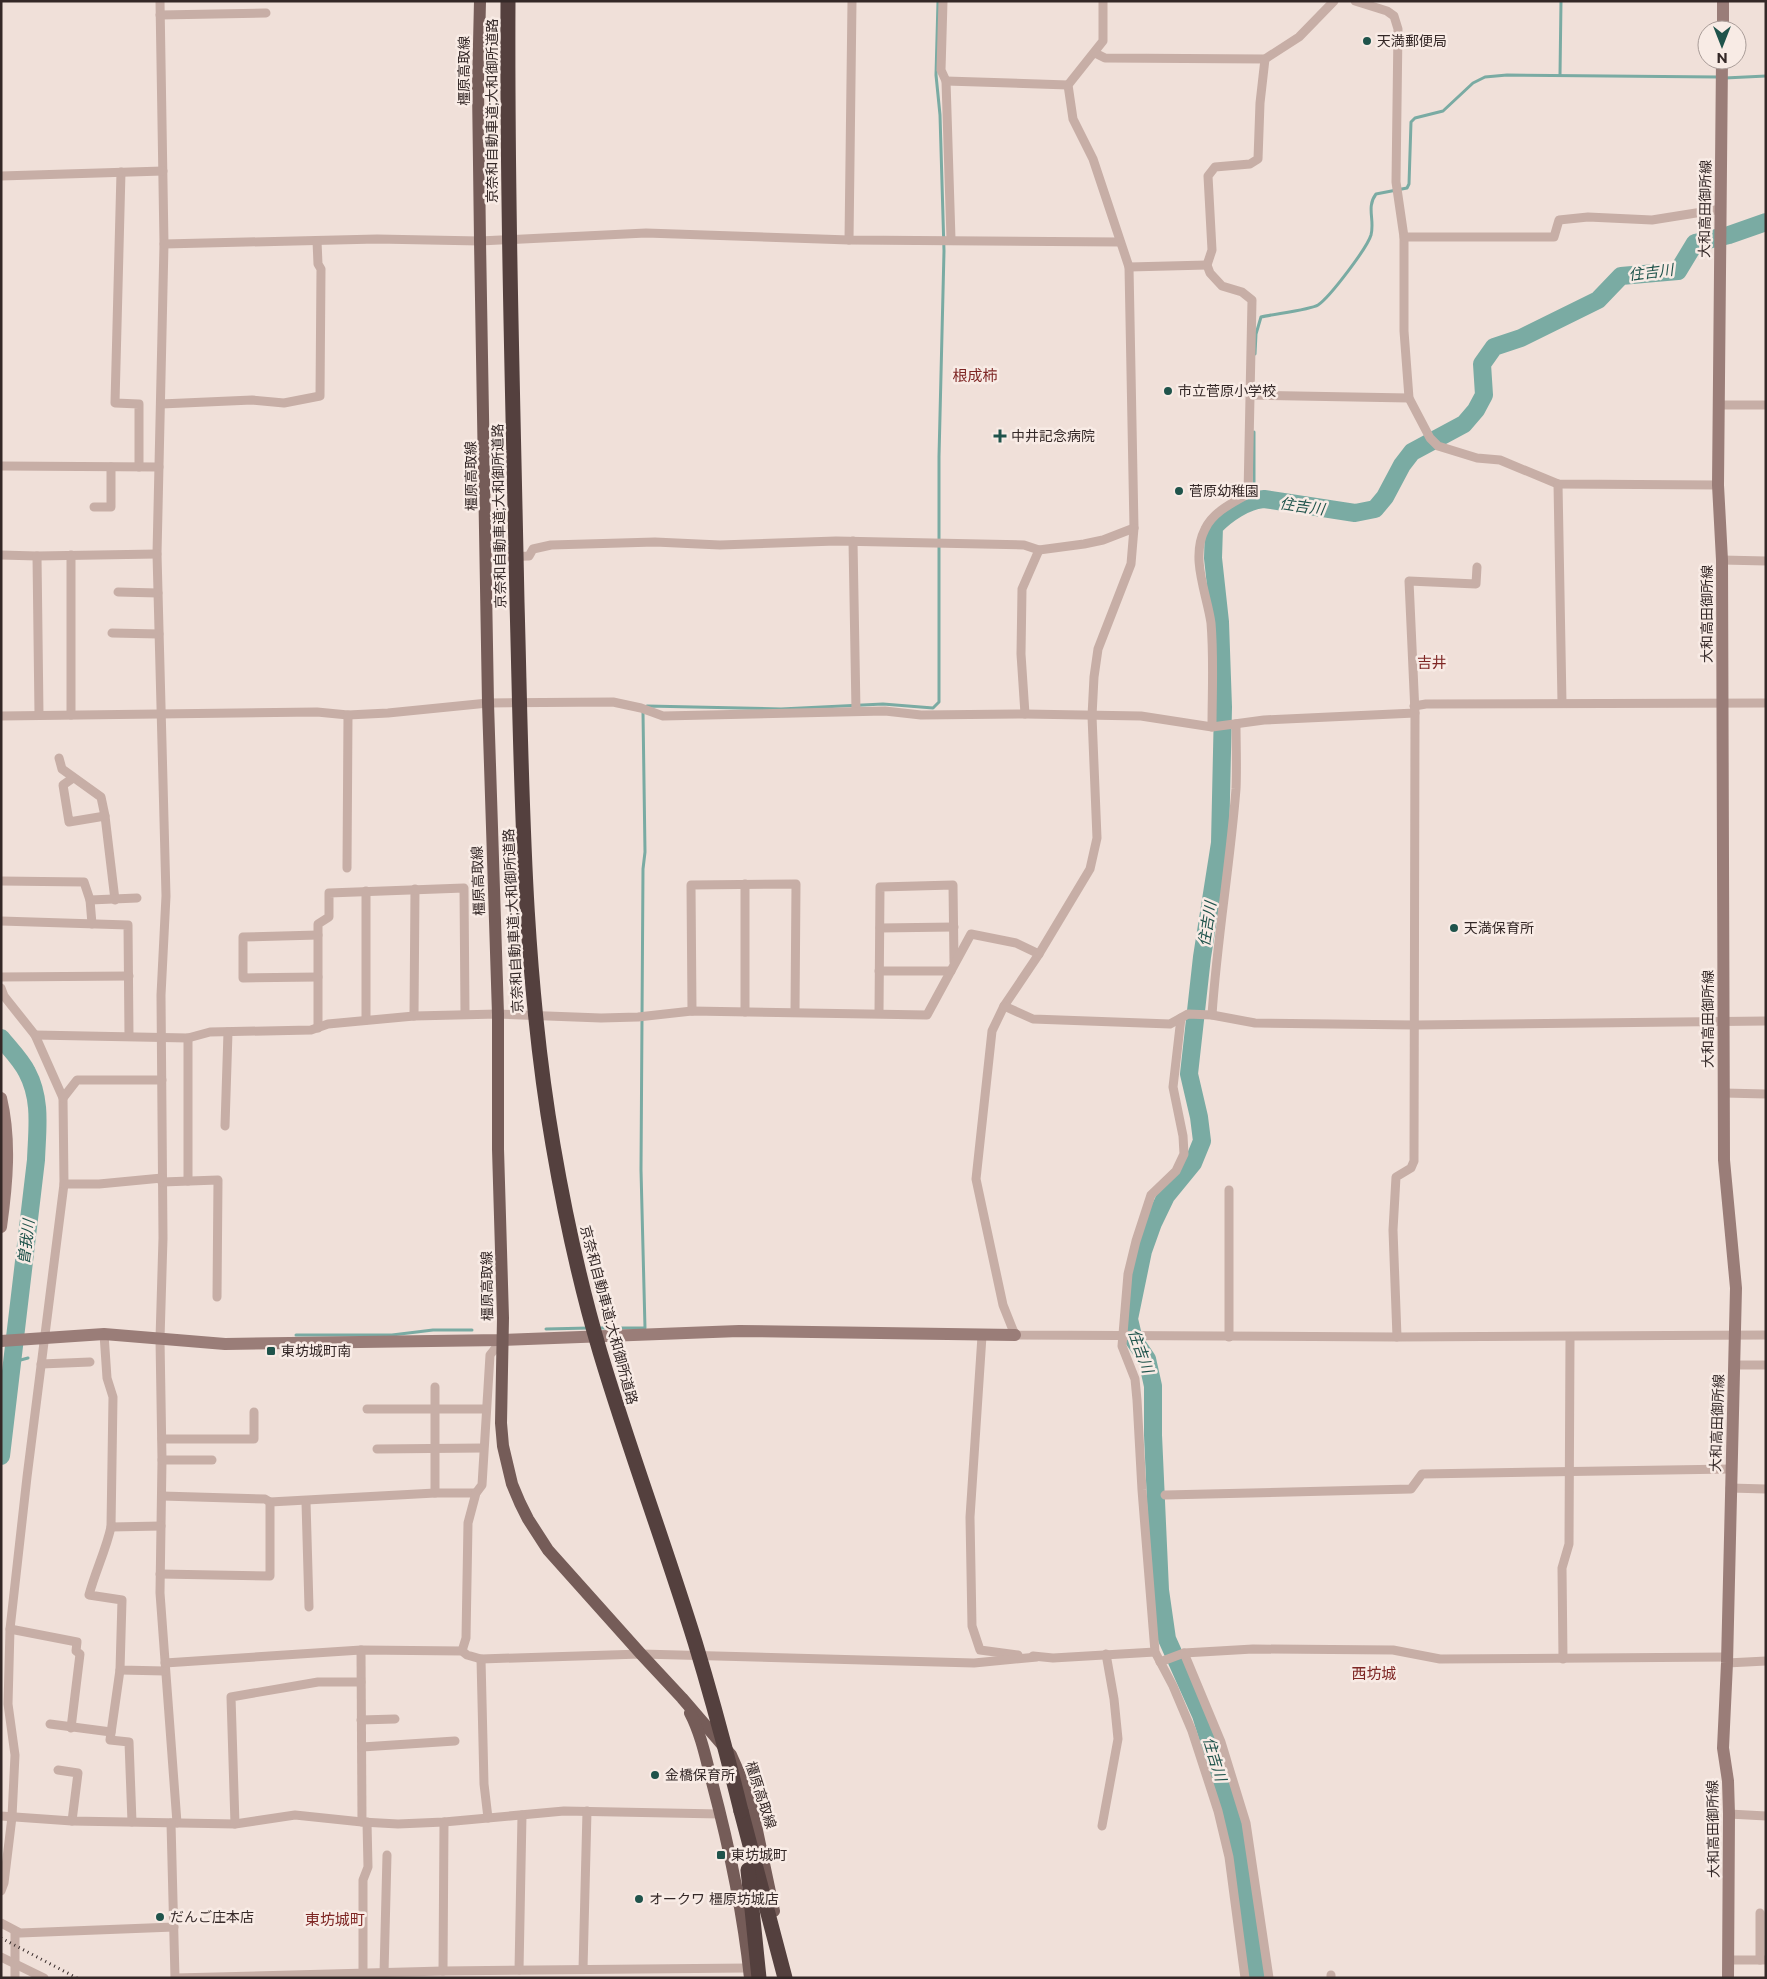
<svg xmlns="http://www.w3.org/2000/svg" width="1767" height="1979" font-family="Montserrat,'Noto Sans JP',sans-serif">
<rect width="100%" height="100%" fill="#f0e0d9"/>
<g fill="none" stroke-linecap="round" stroke-linejoin="round">
<g stroke="#7aaba3" stroke-width="3">
<path d="M1560,75L1561,1"/>
<path d="M1725,78L1766,76"/>
<path d="M1255,354L1256,334L1261,317C1273,314 1310,310 1318,305C1330,297 1367,248 1371,235C1375,220 1366,207 1376,194L1407,188L1409,184L1411,122L1415,118L1443,111L1473,83L1485,77L1507,75L1718,77"/>
<path d="M1254,432V499"/>
<path d="M598,1328H645L641,1170L643,869L645,852L643,712L647,706L781,709L883,704L933,708L939,702V457L944,251L940,115L936,75L938,1"/>
<path d="M546,1329L589,1328"/>
<path d="M296,1335H392L433,1330H472"/>
<path d="M13,1362L28,1358"/>
</g>
<g stroke="#7aaba3" stroke-width="18">
<path d="M1,1038C10,1049 21,1060 27,1072C42,1100 37,1130 36,1160L1,1456"/>
<path d="M1256,1978L1252,1940L1232,1814L1201,1715L1167,1639L1160,1590L1153,1435V1386L1147,1359L1134,1340L1129,1319L1143,1251L1153,1223L1166,1196L1193,1163L1202,1141L1199,1117L1189,1074L1202,957L1220,843L1223,707L1220,622L1213,558L1214,527C1226,514 1247,500 1264,499L1355,513L1375,509L1385,497L1402,465L1412,452L1464,424L1476,410L1484,395L1482,364L1494,347L1521,338L1598,300L1621,276L1678,271L1695,243L1729,235L1766,222"/>
</g>
<g stroke="#c7aea6" stroke-width="9">
<path d="M160,1L164,244L157,554L166,896L161,995L163,1238L160,1339L162,1460L160,1593L177,1823"/>
<path d="M943,1L941,70L946,81L951,239"/>
<path d="M1103,1V41L1068,85L1073,119L1093,159L1129,267L1134,528L1131,564L1098,649L1094,677L1092,716L1097,838L1090,869L1039,954L1004,1006L992,1031L976,1179L1003,1305L1015,1335L1397,1337L1766,1335"/>
<path d="M1355,1L1387,11L1394,16L1398,29L1396,182L1404,237V331L1409,398L1430,438L1438,446L1477,458L1500,460L1558,484L1718,485"/>
<path d="M160,15L266,13"/>
<path d="M1095,53L1105,58L1265,59L1299,37L1334,1"/>
<path d="M946,81L1068,85"/>
<path d="M121,172L115,403L139,404V467"/>
<path d="M1,176L163,171"/>
<path d="M1404,237H1554L1559,220L1588,217L1652,220L1721,209"/>
<path d="M849,240L852,1"/>
<path d="M164,244L377,239L480,241L646,233L849,240L1120,242"/>
<path d="M1129,267L1207,265"/>
<path d="M1250,395L1409,398"/>
<path d="M161,404L252,400L284,403L320,396L321,269L318,264L317,241"/>
<path d="M1719,405H1766"/>
<path d="M1,466L159,467"/>
<path d="M1558,484L1562,703"/>
<path d="M94,507H111V467"/>
<path d="M853,541L856,711"/>
<path d="M1,555L37,556L157,554"/>
<path d="M71,555V715"/>
<path d="M37,556L39,715"/>
<path d="M487,557L529,556L533,549L551,545L655,542L720,545L836,541L1024,545L1039,550L1084,544L1103,540L1134,528"/>
<path d="M1722,560L1766,561"/>
<path d="M118,592L158,593"/>
<path d="M112,633L159,634"/>
<path d="M1414,706L1426,704L1766,703"/>
<path d="M1025,714L1021,654L1022,589L1039,550"/>
<path d="M1,716L317,712L348,715L388,713L488,703L613,702L641,708L663,716L885,711L921,715L1025,714L1141,716L1212,727L1264,720L1415,713"/>
<path d="M1212,727C1212,693 1214,658 1211,623C1207,594 1190,558 1205,529C1213,512 1232,503 1248,494L1252,300L1242,292L1222,286L1210,273L1207,265L1212,250L1208,176L1215,167L1250,164L1258,159L1260,103L1265,59"/>
<path d="M59,758L62,769L101,797L105,816L115,900"/>
<path d="M73,778L63,785L69,822L105,816"/>
<path d="M347,868L348,715"/>
<path d="M1,881L84,882L90,900L92,924"/>
<path d="M366,891V1020"/>
<path d="M90,900L137,898"/>
<path d="M1,921L128,925L129,1036"/>
<path d="M880,928L954,927"/>
<path d="M318,935L243,937V978L318,977"/>
<path d="M879,971H951"/>
<path d="M1,977L129,976"/>
<path d="M1,988L4,996L35,1035L63,1098L64,1184L27,1477L10,1629L8,1704L15,1755L12,1817L4,1883L1,1891"/>
<path d="M1004,1006L1033,1019L1170,1024L1188,1014L1212,1015L1255,1023L1415,1025L1766,1021"/>
<path d="M692,1011L691,885L796,884L795,1012"/>
<path d="M745,1012V884"/>
<path d="M879,1013L880,887L953,885L954,962"/>
<path d="M1212,1015C1217,939 1230,865 1236,789C1237,768 1236,746 1236,724"/>
<path d="M414,1016L415,889"/>
<path d="M1181,1018L1173,1087L1183,1136L1184,1154L1176,1171L1151,1195L1136,1241L1128,1274L1122,1346L1135,1379L1137,1400L1142,1490L1155,1652L1173,1686L1192,1731L1218,1811L1229,1857L1245,1978"/>
<path d="M318,1028V924L329,917V893L464,888L465,1014"/>
<path d="M35,1035L188,1038L210,1032L311,1030L328,1024L414,1016L498,1014L601,1018L638,1017L692,1011L927,1015L971,934L1016,943L1039,954"/>
<path d="M188,1038V1181"/>
<path d="M1724,1093L1766,1094"/>
<path d="M63,1098L77,1080H162"/>
<path d="M225,1126L228,1032"/>
<path d="M162,1182L218,1180L217,1297"/>
<path d="M64,1184H99L162,1178"/>
<path d="M1229,1190V1337"/>
<path d="M104,1334L107,1378L113,1397L111,1527L161,1526"/>
<path d="M982,1336L970,1517L972,1626L980,1650L1018,1655"/>
<path d="M1397,1337L1393,1230L1396,1177L1411,1168L1414,1161L1415,713L1409,581L1476,584L1477,567"/>
<path d="M41,1364L90,1362"/>
<path d="M1734,1365H1766"/>
<path d="M367,1409H486"/>
<path d="M162,1439H254V1412"/>
<path d="M377,1449L483,1448"/>
<path d="M162,1460H212"/>
<path d="M1730,1488L1766,1489"/>
<path d="M435,1493V1387"/>
<path d="M1165,1495L1411,1489L1422,1474L1731,1469"/>
<path d="M162,1496L265,1499L270,1502L435,1493H476"/>
<path d="M306,1502L309,1607"/>
<path d="M111,1527C106,1550 95,1572 89,1595L122,1600L120,1670L165,1671"/>
<path d="M160,1574L270,1576V1502"/>
<path d="M10,1629L77,1642L76,1651L80,1654L71,1728"/>
<path d="M361,1650L362,1822"/>
<path d="M462,1651L466,1638L468,1523L476,1493L482,1485L490,1355L502,1340"/>
<path d="M1184,1653L1221,1742L1246,1823L1269,1978"/>
<path d="M1033,1656L1053,1658L1155,1652"/>
<path d="M481,1659L484,1784L488,1818"/>
<path d="M1563,1659L1562,1568L1569,1544L1570,1337"/>
<path d="M1160,1662L1184,1653L1253,1649L1393,1650L1440,1659L1727,1657"/>
<path d="M165,1663L361,1650L462,1651L467,1655L481,1659L641,1654L974,1663L1037,1657"/>
<path d="M1727,1663L1766,1661"/>
<path d="M120,1670L110,1740L129,1742L132,1822"/>
<path d="M361,1720L395,1719"/>
<path d="M50,1724L111,1732"/>
<path d="M362,1747L455,1741"/>
<path d="M58,1770L78,1773L72,1821"/>
<path d="M1729,1814L1766,1816"/>
<path d="M1,1816L72,1821L235,1824L295,1815L362,1822L398,1824L444,1822L564,1811L720,1814"/>
<path d="M171,1823L175,1978"/>
<path d="M235,1824L231,1697L318,1682H361"/>
<path d="M1102,1826L1118,1739L1114,1699L1106,1654"/>
<path d="M1,1923L20,1933L174,1927"/>
<path d="M1,1957L44,1978"/>
<path d="M1728,1960H1766"/>
<path d="M1760,1960V1913"/>
<path d="M583,1969L587,1811"/>
<path d="M519,1970L522,1815"/>
<path d="M443,1971L444,1822"/>
<path d="M384,1973L387,1855"/>
<path d="M363,1974V1880L368,1867L367,1822"/>
<path d="M1331,1975V1978"/>
<path d="M15,1978V1932"/>
<path d="M175,1978L443,1971L749,1968"/>
</g>
<g stroke="#9a7d78" stroke-width="12">
<path d="M1723,30V1"/>
<path d="M1722,60L1718,485L1722,560L1724,1160L1736,1288L1727,1663L1723,1748L1728,1781L1729,1814L1728,1978"/>
<path d="M1,1098C11,1140 7,1184 1,1227"/>
<path d="M1,1341L104,1334L225,1344L502,1340L739,1331L1015,1335"/>
</g>
<g stroke="#755c58" stroke-width="12">
<path d="M480,1L478,87L480,241L488,703L498,1014V1149L503,1318L501,1423L503,1446L512,1484L520,1503L528,1519L548,1550L641,1654L682,1698L731,1755L747,1791L754,1816L774,1911"/>
<path d="M690,1713C701,1734 706,1759 712,1782C729,1846 743,1912 750,1978"/>
</g>
<g stroke="#54403e" stroke-width="15">
<path d="M741,1811L785,1978"/>
<path d="M748,1870L759,1978"/>
</g>
<path stroke="#342827" stroke-width="3" stroke-dasharray="1 4" stroke-linecap="butt" d="M1,1938L77,1978"/>
<path stroke="#54403e" stroke-width="15" d="M508,1C507,201 513,402 517,602C522,783 522,966 553,1145C565,1215 580,1284 600,1352C629,1449 665,1545 695,1642C712,1698 727,1754 741,1811"/>
</g>
<g fill="#1f534b" stroke="#f8ebe5" stroke-width="2">
<circle cx="1367" cy="41" r="5"/>
<circle cx="1168" cy="391" r="5"/>
<path d="M997.5 428.5h5v5h5v5h-5v5h-5v-5h-5v-5h5z"/>
<circle cx="1179" cy="491" r="5"/>
<circle cx="1454" cy="928" r="5"/>
<rect x="266" y="1346" width="10" height="10" rx="2.5"/>
<circle cx="655" cy="1775" r="5"/>
<rect x="716" y="1850" width="10" height="10" rx="2.5"/>
<circle cx="639" cy="1899" r="5"/>
<circle cx="160" cy="1917" r="5"/>
</g>
<g text-anchor="middle" dominant-baseline="central" stroke-width="5" stroke-linejoin="round" paint-order="stroke">
<g font-size="14" fill="#342827" stroke="#f8ebe5" text-anchor="start">
<text x="1377" y="41">天満郵便局</text>
<text x="1178" y="391">市立菅原小学校</text>
<text x="1011" y="436">中井記念病院</text>
<text x="1189" y="491">菅原幼稚園</text>
<text x="1464" y="928">天満保育所</text>
<text x="281" y="1351">東坊城町南</text>
<text x="665" y="1775">金橋保育所</text>
<text x="731" y="1855">東坊城町</text>
<text x="649" y="1899">オークワ 橿原坊城店</text>
<text x="170" y="1917">だんご庄本店</text>
</g>
<g font-size="14" fill="#342827" stroke="#f8ebe5">
<text transform="translate(464 71) rotate(-90)">橿原高取線</text>
<text transform="translate(492 111) rotate(-90)">京奈和自動車道;大和御所道路</text>
<text transform="translate(1705 209) rotate(-89)">大和高田御所線</text>
<text transform="translate(471 476) rotate(-91)">橿原高取線</text>
<text transform="translate(499 516) rotate(-91)">京奈和自動車道;大和御所道路</text>
<text transform="translate(1707 614) rotate(-90)">大和高田御所線</text>
<text transform="translate(478 881) rotate(-92)">橿原高取線</text>
<text transform="translate(513 921) rotate(-93)">京奈和自動車道;大和御所道路</text>
<text transform="translate(1708 1019) rotate(-90)">大和高田御所線</text>
<text transform="translate(487 1286) rotate(-91)">橿原高取線</text>
<text transform="translate(609 1315) rotate(75)">京奈和自動車道;大和御所道路</text>
<text transform="translate(1717 1423) rotate(-88)">大和高田御所線</text>
<text transform="translate(761 1795) rotate(72)">橿原高取線</text>
<text transform="translate(1713 1829) rotate(-91)">大和高田御所線</text>
</g>
<g font-size="15" font-style="italic" fill="#1f534b" stroke="#f8ebe5">
<text transform="translate(1651 272) rotate(-7)">住吉川</text>
<text transform="translate(1302 506) rotate(8)">住吉川</text>
<text transform="translate(1207 924) rotate(-81)">住吉川</text>
<text transform="translate(26 1242) rotate(-83)">曽我川</text>
<text transform="translate(1141 1351) rotate(70)">住吉川</text>
<text transform="translate(1215 1759) rotate(73)">住吉川</text>
</g>
<g font-size="15" fill="#7e2624" stroke="#f8ebe5">
<text x="975" y="375">根成柿</text>
<text x="1432" y="662">吉井</text>
<text x="1374" y="1673">西坊城</text>
<text x="335" y="1919">東坊城町</text>
</g>
</g>
<rect width="1767" height="1979" fill="none" stroke="#342827" stroke-width="5"/>
<g transform="translate(1722 45) rotate(180)"><circle r="24" fill="#f8ebe5" stroke="#aa9d99"/>
<path d="M0-4L9 19L0 12L-9 19Z" fill="#1f534b"/>
<text y="-8" font-size="14" font-weight="bold" text-anchor="middle" fill="#342827">N</text>
</g>
</svg>
